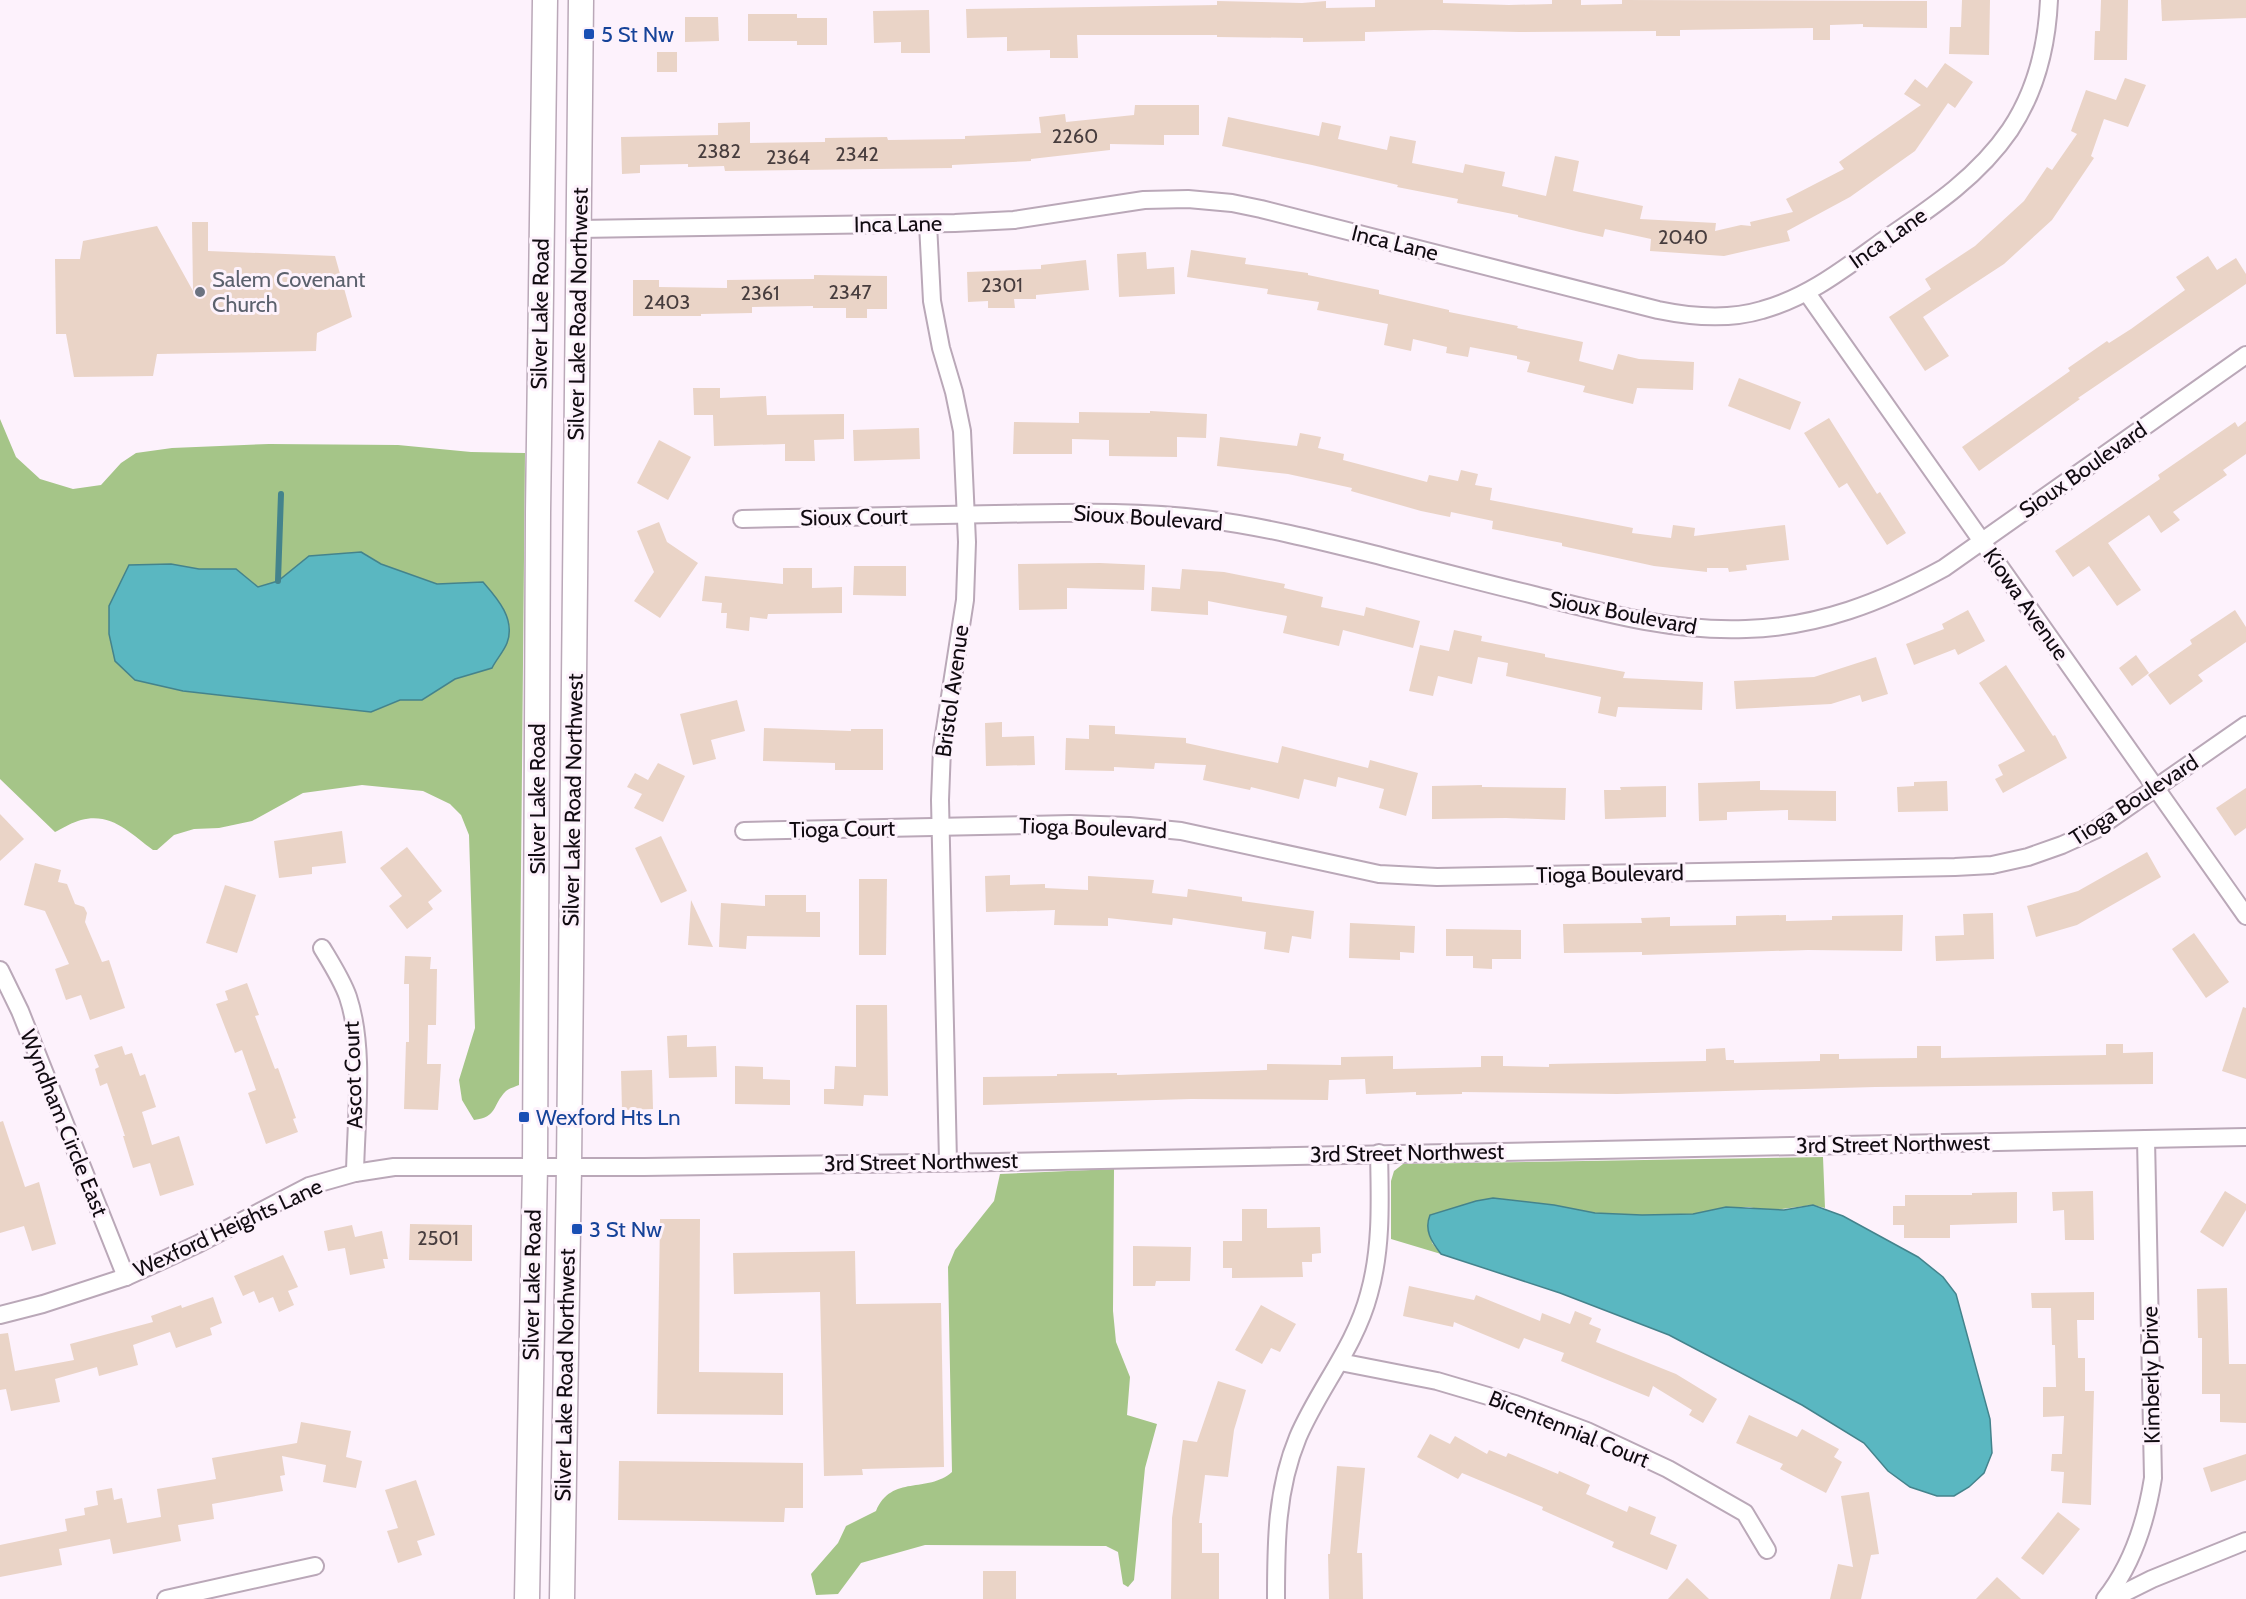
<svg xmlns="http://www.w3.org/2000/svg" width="2246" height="1599" font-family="Cabin,sans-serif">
<rect width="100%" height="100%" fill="#fdf2fc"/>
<g fill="#a5c588" fill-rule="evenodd">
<path d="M0,419L16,457L40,479L73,489L101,485L121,463L136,453L172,448L269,444L398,445L471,452L525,453L519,1085C515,1087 509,1088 506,1091C492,1105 498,1117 474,1120L462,1100L459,1080L475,1028L469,835L461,815L450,804L423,791L362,785L303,793L252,821L219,828L194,829L174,835L157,850H153C131,834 112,812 81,820C73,822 63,828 55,832L0,779ZM361,552L381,564L437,584L483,582L492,668L455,679L422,700H400L371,712L183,691L171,564L199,569H236L258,587L278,581L309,556Z"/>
<path d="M1823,1157L1825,1208L1813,1205L1767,1211L1749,1207H1726L1693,1214L1642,1215L1595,1213L1554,1205L1493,1198L1430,1215L1432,1243L1441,1254L1391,1239V1181L1394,1171L1403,1164Z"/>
<path d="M1114,1169L1113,1311L1116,1342L1130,1377L1127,1415L1157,1424L1145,1468L1134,1580L1128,1587L1123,1584L1118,1552L1106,1546L925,1545L861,1563L838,1594L816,1595L811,1574L838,1543L846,1526L876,1511C892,1474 927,1494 952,1472L948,1267L955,1250L994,1201L1000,1174Z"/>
</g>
<g fill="#5ab7c1" stroke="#44838c" stroke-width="1.5">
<path d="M361,552L381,564L437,584L483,582C497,598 516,619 507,643C504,651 496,660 492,668L455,679L422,700H400L371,712L183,691L135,680L115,661L109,634V606L129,565L171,564L199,569H236L258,587L278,581L309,556Z"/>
<path d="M1493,1198L1554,1205L1595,1213L1642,1215L1693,1214L1726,1207L1784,1210L1813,1205L1843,1216L1918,1257L1943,1277L1956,1294L1990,1419L1992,1453L1984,1473L1969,1487L1954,1496H1937L1910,1487L1888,1471L1864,1443L1802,1405L1669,1335L1560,1293L1441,1254C1431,1241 1424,1230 1430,1215L1476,1201Z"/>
</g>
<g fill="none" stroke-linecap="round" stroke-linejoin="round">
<path stroke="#44838c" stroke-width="6" d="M278,581L281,494"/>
</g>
<g fill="#ead4c7">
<path d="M1375,0H1443V3L1509,5L1552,4V0H1581V5L1622,4V0L1927,1V28L1863,27V24L1830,25V40H1813V28L1680,30V36H1656V31L1519,32L1434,30L1365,32V41L1303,42V38L1217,37V35H1077L1078,58H1050V50L1007,51V37L967,38L966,9L1217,5V1L1302,3L1326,1V8L1375,7Z"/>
<path d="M1962,0H1990L1989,55L1949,54L1950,27H1961Z"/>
<path d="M2101,0H2128L2127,60H2094L2095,31H2100Z"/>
<path d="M2161,0H2246V18L2162,21Z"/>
<path d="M929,10L930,53H901V42L874,43L873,11Z"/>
<path d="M748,14H797V18H827V45H797V41H748Z"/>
<path d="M685,17H718L719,41L685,42Z"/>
<rect x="657" y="52" width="20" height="20"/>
<path d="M1945,63L1973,82L1955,108L1948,103L1915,151L1850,197L1787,231L1790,241L1724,256L1650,251L1651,239L1605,229L1603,237L1580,232L1518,217V215L1457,203L1458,199L1397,187L1398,185L1312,165L1222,146L1228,117L1319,136L1322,122L1341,126L1338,139L1387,150L1390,136L1416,141L1412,163L1463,173L1465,164L1505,172L1502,186L1546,196L1555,156L1579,161L1573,191L1643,206L1640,219L1716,223L1715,231L1741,225L1751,226L1750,222L1793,212L1786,199L1844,169L1839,162L1921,105L1904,94L1915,79L1927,88Z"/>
<path d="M2125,78L2146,85L2128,127L2104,119L2091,156L2094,158L2052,220L2004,264L1923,317L1949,356L1925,371L1889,317L1931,289L1925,279L1975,246L2024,201L2047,167L2052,170L2077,134L2071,131L2086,90L2116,100Z"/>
<path d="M1135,105H1199V135H1164V145L1110,144V150L1031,159V161L952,165V168L725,171L724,166L688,167V164L640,165V173L622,174L621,137L718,135V123L750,122V143L825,142V138L887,137L888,140L965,139V136L1041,133L1039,117L1065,114L1066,122L1134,115Z"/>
<path d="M192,222H208V251L335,256L352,317L317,333L316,351L157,354L153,376L74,377L66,334H56L55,259H80L83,241L157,226L193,291Z"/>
<path d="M1191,250L1246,258L1245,264L1308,273V275L1379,290V294L1449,310V312L1518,326L1517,328L1583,342L1579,361L1613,370L1618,354L1639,359L1694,362L1693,390L1637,388L1633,404L1583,392L1585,386L1527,372L1530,362L1517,359V356L1470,347L1468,357L1446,353L1447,347L1413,339L1411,351L1384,345L1388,324L1317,310L1319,302L1267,294L1268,289L1187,277Z"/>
<path d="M1146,252L1147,269L1174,267L1175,294L1119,297L1117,254Z"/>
<path d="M2208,256L2217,270L2236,258L2246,274V284L2078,398L2080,399L1979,471L1962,447L2070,371L2068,368L2107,341L2109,343L2131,329L2185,290L2176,277Z"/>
<path d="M1086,260L1089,290L1036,295V299H1014L1015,308H988V301L968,302L967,272L1041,269V265Z"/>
<path d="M814,275L887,276V309H867V318H846V308H813V306L752,307V313L701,314V316H633V280H659V287L727,288V280L814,279Z"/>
<path d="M1739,378L1801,402L1790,430L1728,406Z"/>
<path d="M693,388H720V398L766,396L767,415L844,414V439L814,440L815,461H785V444L714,446L713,415H694Z"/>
<path d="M1150,411L1207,414L1206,438L1177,437V457L1109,456V440L1072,439V454H1013L1014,422L1079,423V412L1150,413Z"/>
<path d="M1829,418L1877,494L1880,492L1906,533L1887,545L1847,483L1839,488L1804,433Z"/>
<path d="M2246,421V454L2223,470L2227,475L2173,512L2180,520L2161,533L2149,515L2108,543L2141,590L2117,606L2089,566L2073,577L2055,551L2160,479L2158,475L2235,422L2238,427Z"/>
<path d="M919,428L920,459L854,461L853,430Z"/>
<path d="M1300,433L1321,437L1318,448L1344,454L1343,460L1427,482L1429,475L1458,481L1461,470L1478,474L1475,485L1492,488L1490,500L1633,528L1632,533L1671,538L1673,525L1695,528L1694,536L1785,525L1789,560L1746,565L1747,570L1729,572L1728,568H1707V572L1654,566L1562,546V543L1492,529L1493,521L1451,512L1450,517L1421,511L1351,491L1352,488L1288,474L1217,466L1220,437L1297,446Z"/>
<path d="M659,440L691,457L668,500L637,483Z"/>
<path d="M659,522L667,542L698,563L660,618L634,601L654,572L637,531Z"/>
<path d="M1100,563L1145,565L1144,590L1067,588V609L1019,610L1018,564Z"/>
<path d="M854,566H906V596L853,595Z"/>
<path d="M783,568H812V588L842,587V613L768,614L767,619L750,617L749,631L726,628L727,613H721L722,603L702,601L705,576L783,584Z"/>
<path d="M1182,569L1224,572L1285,584L1284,588L1323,597L1321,607L1364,616L1366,607L1420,621L1413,648L1343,630L1339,646L1283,633L1287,616L1208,601V615L1151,611L1152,587L1180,589Z"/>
<path d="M1968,610L1985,641L1958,655L1955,649L1914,665L1906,644L1944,629L1942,624Z"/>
<path d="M2235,610L2246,627V642L2198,675L2203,681L2170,705L2148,675L2192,644L2190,640Z"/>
<path d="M1454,630L1482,636L1481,641L1545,654V657L1625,672L1623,678L1703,682L1702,710L1618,707L1616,717L1598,713L1601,697L1506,676L1508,663L1478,657L1472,684L1438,676L1433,696L1409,691L1420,645L1449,651Z"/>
<path d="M2136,655L2149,673L2132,686L2119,668Z"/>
<path d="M1876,657L1888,694L1862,702L1860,695L1831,704L1736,709L1734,681L1814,677Z"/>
<path d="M2006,665L2053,736L2055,735L2067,758L2003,793L1995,779L2003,775L1998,765L2025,751L1979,683Z"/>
<path d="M737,700L745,731L711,740L716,759L693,765L680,714Z"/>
<path d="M1002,722V737L1034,736L1035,765L986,766L985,723Z"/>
<path d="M1089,725L1115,726V734L1186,738V743L1278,763L1282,746L1368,768L1370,760L1418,773L1406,816L1379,808L1384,789L1338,777L1336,787L1304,779L1299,799L1251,787L1250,790L1203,780L1206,765L1155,763L1154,769L1114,767V771L1065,770L1066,738L1089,739Z"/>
<path d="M764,728L851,731V729H883V770H835V763L763,761Z"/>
<path d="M658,763L685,776L663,822L634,808L642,794L627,787L635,773L648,780Z"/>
<path d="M1760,781V790L1836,791V821L1788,820V810L1727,812V820L1699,821L1698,783Z"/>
<path d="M1947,781L1948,811L1898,812L1897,787L1914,786V782Z"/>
<path d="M1482,785V787L1566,788L1565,820L1506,818L1432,819V786Z"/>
<path d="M1666,786V817L1605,819L1604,790H1621L1620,787Z"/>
<path d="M2246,788V828L2235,836L2216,808Z"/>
<path d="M0,814L24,839L0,861Z"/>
<path d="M342,831L346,863L312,867V874L279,878L274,841Z"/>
<path d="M661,836L687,891L661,903L635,848Z"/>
<path d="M407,847L442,891L428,902L433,909L407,929L389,906L402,896L380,868Z"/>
<path d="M2147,852L2161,877L2077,925L2036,937L2027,906L2078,891Z"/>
<path d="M35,863L61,870L58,882L67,884L75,904L84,907L87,913L85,922L102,962L109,960L125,1008L90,1020L81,995L66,1000L55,969L69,964L45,911L24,905Z"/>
<path d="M1010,875V885L1045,884V888L1088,890V876L1154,880L1152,893L1187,897L1188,889L1242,897V901L1314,911L1311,939L1292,936L1289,953L1264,949L1266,932L1173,918L1172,925L1108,918V926L1054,925L1055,910L986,912L985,876Z"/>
<path d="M859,879H887L886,955H859Z"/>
<path d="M225,885L256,895L237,953L206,943Z"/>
<path d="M765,895H806V912H820V937L747,936L746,949L719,947L721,903L765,906Z"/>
<path d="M691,900L713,947L688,945Z"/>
<path d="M1993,913L1994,959L1936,961L1935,936L1964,935L1963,914Z"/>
<path d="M1786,915V921L1832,920V916L1903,915L1902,951L1808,950L1642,955V952L1564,953L1563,924L1642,923L1641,918L1670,917V926L1736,925V916Z"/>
<path d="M1350,923L1415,926L1414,953L1400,952V960L1349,958Z"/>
<path d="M1446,929L1521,930V959H1492V969L1473,968V956H1446Z"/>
<path d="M2194,933L2229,982L2206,998L2172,949Z"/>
<path d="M405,956L431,957L430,969H437L436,1025H428L427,1064H441L438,1110L404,1109L406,1042H409V984H404Z"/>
<path d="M247,983L259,1015L255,1016L275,1069L278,1068L296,1118L293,1119L298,1132L266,1144L248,1093L256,1090L242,1050L235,1053L216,1004L228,1000L225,991Z"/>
<path d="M856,1005H887L888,1096L864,1095L863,1106L824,1104V1089H834L835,1066L856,1067Z"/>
<path d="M2243,1007L2246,1008V1079L2222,1071Z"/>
<path d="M687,1035V1047L716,1046L717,1077L669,1078L667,1036Z"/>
<path d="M2106,1044H2123V1053L2153,1052V1084L1875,1087L1617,1094L1462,1092V1094L1416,1095V1092L1366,1094L1365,1079L1329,1080L1328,1100L1191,1099L983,1105V1077L1057,1076V1074L1117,1073V1075L1267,1070V1064L1341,1065V1057L1393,1056V1069L1481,1067V1056H1503V1066L1549,1067V1064L1706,1061V1049L1725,1048L1726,1060H1734V1063L1820,1061V1054H1839V1059L1917,1058V1046H1941V1058L2106,1055Z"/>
<path d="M122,1046L125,1055L132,1053L140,1076L145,1074L156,1107L142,1112L152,1145L179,1136L194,1185L160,1196L150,1163L133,1168L123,1136H125L107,1083L100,1086L95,1069L99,1067L94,1055Z"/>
<path d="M735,1066L763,1067V1079L790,1080V1105L735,1104Z"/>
<path d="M652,1070L653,1109L622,1110L621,1071Z"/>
<path d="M3,1121L25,1187L39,1182L56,1244L32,1251L24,1226L0,1233V1122Z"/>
<path d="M2093,1191L2094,1240H2065L2064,1210L2053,1211L2052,1192Z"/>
<path d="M2225,1191L2246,1204V1210L2223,1247L2200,1232Z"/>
<path d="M2017,1192V1223L1950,1225V1238H1904V1225H1893V1206H1905V1195H1972V1193Z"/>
<path d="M1242,1209H1267V1228L1320,1227L1321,1253L1312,1254V1262H1302L1303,1277L1232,1278V1268H1223V1241H1242Z"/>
<path d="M660,1219H700L699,1372L783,1373V1415L657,1414Z"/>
<path d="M410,1224L472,1225V1261L409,1260Z"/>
<path d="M352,1225L355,1237L382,1231L388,1259H383L385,1268L350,1275L345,1248L328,1251L324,1231Z"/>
<path d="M1133,1246L1191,1247L1190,1281H1156L1155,1286H1133Z"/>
<path d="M855,1251L856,1304L941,1303L944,1467L862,1469L863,1475L824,1476L820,1292L734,1294L733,1253Z"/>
<path d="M283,1255L298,1287L288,1291L294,1305L279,1312L273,1297L259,1303L254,1291L243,1296L234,1276Z"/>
<path d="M1409,1286L1474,1300L1476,1295L1540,1321L1542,1313L1570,1324L1575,1311L1592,1318L1589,1324L1601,1329L1596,1342L1676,1374L1717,1399L1703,1423L1689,1415L1692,1410L1653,1386L1649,1397L1561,1361L1564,1353L1524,1338L1519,1349L1454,1322L1453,1327L1403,1316Z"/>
<path d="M2227,1288L2229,1364H2246V1423L2220,1422V1394H2202V1338H2198L2197,1289Z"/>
<path d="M2094,1292V1320H2077L2078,1358H2085V1391H2094L2091,1505L2062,1503L2064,1472L2051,1471L2052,1454H2062L2064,1416L2043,1417V1387H2056L2055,1345H2052L2051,1308H2032L2031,1293Z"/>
<path d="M213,1297L222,1323L210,1328L212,1335L176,1348L170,1332L133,1345L138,1365L99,1376L97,1367L55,1379L60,1402L11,1411L6,1389L0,1390V1334L8,1333L15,1371L74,1360L70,1344L153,1322L151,1316L181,1305L182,1308Z"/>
<path d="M1261,1305L1296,1324L1280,1352L1271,1348L1262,1364L1235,1350Z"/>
<path d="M1218,1381L1246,1390L1234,1430L1228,1477L1205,1475L1199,1523H1202V1553H1219V1599H1171L1172,1518L1183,1440L1197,1442Z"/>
<path d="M1749,1415L1797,1437L1802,1429L1839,1449L1834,1457L1842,1462L1826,1493L1780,1469L1783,1464L1736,1443Z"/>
<path d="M301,1422L351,1431L346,1457L362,1461L356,1488L323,1482L326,1465L282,1456L285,1475L280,1476L283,1491L212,1504L214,1519L178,1525L181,1541L113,1554L110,1539L59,1549L62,1565L0,1577V1545L67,1531L65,1519L85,1515L84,1508L98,1505L96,1491L112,1488L114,1500L122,1498L127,1523L161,1517L157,1489L216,1479L212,1458L297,1443Z"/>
<path d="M1430,1434L1450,1444L1455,1436L1487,1454L1489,1450L1506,1457L1508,1453L1558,1474L1559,1471L1590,1485L1586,1494L1627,1512L1629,1506L1656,1517L1650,1534L1677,1545L1667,1570L1612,1547L1614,1542L1542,1510L1543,1507L1462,1473L1458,1479L1417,1457Z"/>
<path d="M2246,1454V1480L2211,1492L2203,1468Z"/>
<path d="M619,1461L803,1463V1508H785L784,1522L618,1520Z"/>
<path d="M1337,1466L1365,1468L1357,1553H1362L1363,1599H1329L1328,1554H1330Z"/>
<path d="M416,1480L435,1535L417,1541L422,1555L398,1563L387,1531L398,1528L385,1490Z"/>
<path d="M1869,1492L1879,1554L1871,1555L1861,1599H1830L1838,1564L1853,1567L1841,1496Z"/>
<path d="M2058,1512L2080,1529L2043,1575L2021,1558Z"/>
<rect x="983" y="1571" width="33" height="28"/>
<path d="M1997,1577L2021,1599H1976Z"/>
<path d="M1687,1578L1709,1599H1668Z"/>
</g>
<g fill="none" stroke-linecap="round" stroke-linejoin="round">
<defs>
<g id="street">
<path d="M928,224L932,301L941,348L954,392L962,431L967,542L965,600L942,748L940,800L948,1162"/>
<path d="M579,229L955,223L1014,220L1144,200L1188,199L1232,203L1261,209L1658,310C1692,317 1729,320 1762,310C1809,297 1845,268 1884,240C1931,208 1978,177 2010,130C2036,91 2047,45 2049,0"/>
<path d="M1807,293L2246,916"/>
<path d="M742,519C826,518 910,516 995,514C1064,513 1135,510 1204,519C1261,526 1317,540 1373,554C1427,568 1480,582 1534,595C1604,613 1673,632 1746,629C1818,627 1882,602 1944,568L2246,355"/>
<path d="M744,831L1071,824L1129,826L1181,831L1379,874L1437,877L1955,867L1992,865L2028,857L2062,845L2095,830L2246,725"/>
<path d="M322,948C331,963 342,980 348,997C365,1048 356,1118 355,1173"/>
<path d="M0,970L20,1011L126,1277"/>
<path d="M0,1315L43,1304L126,1277L198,1244L309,1186L355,1173L394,1167H644L998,1162L2246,1137"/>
<path d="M1340,1362L1437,1381L1515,1404L1587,1431L1668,1469L1745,1513L1767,1550"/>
<path d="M166,1599L315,1566"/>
<path d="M1276,1599C1276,1543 1276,1490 1298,1437C1319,1388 1355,1347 1369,1294C1382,1248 1380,1201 1379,1153"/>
<path d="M2105,1599C2133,1564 2146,1522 2153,1478L2146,1139"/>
<path d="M2112,1599L2152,1579L2246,1541"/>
</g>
<g id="secondary">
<path d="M527,1599L535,1166L538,513L545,0"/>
<path d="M562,1599L569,1167L581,0"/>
</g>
</defs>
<use href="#street" stroke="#baa8b8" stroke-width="20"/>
<use href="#secondary" stroke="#baa8b8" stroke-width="27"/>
<use href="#street" stroke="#fff" stroke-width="16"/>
<use href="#secondary" stroke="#fff" stroke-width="24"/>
</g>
<g fill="#1a4fb4" stroke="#fdf2fc" stroke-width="2">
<rect x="583" y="28" width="12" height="12" rx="3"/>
<rect x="518" y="1111" width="12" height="12" rx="3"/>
<rect x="571" y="1223" width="12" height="12" rx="3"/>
</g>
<circle fill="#6b7280" stroke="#fdf2fc" stroke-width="2" cx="200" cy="292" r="6"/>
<g text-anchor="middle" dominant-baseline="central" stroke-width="6" stroke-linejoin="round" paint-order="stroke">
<g font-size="20" fill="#473d3e">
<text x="1075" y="136">2260</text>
<text x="719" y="151">2382</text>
<text x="857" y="154">2342</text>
<text x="788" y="157">2364</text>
<text x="1683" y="237">2040</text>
<text x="1002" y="285">2301</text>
<text x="850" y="292">2347</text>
<text x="760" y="293">2361</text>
<text x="667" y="302">2403</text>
<text x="438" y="1238">2501</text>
</g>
<g font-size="22" fill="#164399" stroke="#fdf2fc" text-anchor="start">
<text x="601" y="34">5 St Nw</text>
<text x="536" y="1117">Wexford Hts Ln</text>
<text x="589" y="1229">3 St Nw</text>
</g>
<g font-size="22" fill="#110b11" stroke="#fdf2fc">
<text transform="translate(898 224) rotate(-1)">Inca Lane</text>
<text transform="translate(1888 238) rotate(-35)">Inca Lane</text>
<text transform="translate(1395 243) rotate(14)">Inca Lane</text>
<text transform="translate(540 314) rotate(-89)">Silver Lake Road</text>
<text transform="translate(578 314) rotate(-89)">Silver Lake Road Northwest</text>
<text transform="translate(2083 470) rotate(-35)">Sioux Boulevard</text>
<text transform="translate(854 517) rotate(-1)">Sioux Court</text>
<text transform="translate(1148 518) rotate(4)">Sioux Boulevard</text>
<text transform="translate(2026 604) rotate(55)">Kiowa Avenue</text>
<text transform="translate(1623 613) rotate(11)">Sioux Boulevard</text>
<text transform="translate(952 691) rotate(-82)">Bristol Avenue</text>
<text transform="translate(537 799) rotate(-90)">Silver Lake Road</text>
<text transform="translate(573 800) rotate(-89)">Silver Lake Road Northwest</text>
<text transform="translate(2134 800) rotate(-33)">Tioga Boulevard</text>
<text transform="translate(1093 828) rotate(2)">Tioga Boulevard</text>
<text transform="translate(842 829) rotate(-1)">Tioga Court</text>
<text transform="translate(1610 874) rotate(-1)">Tioga Boulevard</text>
<text transform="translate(353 1075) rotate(-92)">Ascot Court</text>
<text transform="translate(64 1123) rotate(68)">Wyndham Circle East</text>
<text transform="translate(1893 1144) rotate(-1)">3rd Street Northwest</text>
<text transform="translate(1407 1153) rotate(-1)">3rd Street Northwest</text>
<text transform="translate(921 1162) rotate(-1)">3rd Street Northwest</text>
<text transform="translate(228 1228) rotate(-25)">Wexford Heights Lane</text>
<text transform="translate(532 1285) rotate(-89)">Silver Lake Road</text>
<text transform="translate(565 1375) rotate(-89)">Silver Lake Road Northwest</text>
<text transform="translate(2151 1375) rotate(-91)">Kimberly Drive</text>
<text transform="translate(1569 1429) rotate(22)">Bicentennial Court</text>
</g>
<g font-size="22" fill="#5b616d" stroke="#fdf2fc" text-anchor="start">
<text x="212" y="279">Salem Covenant<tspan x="212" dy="25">Church</tspan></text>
</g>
</g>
</svg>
